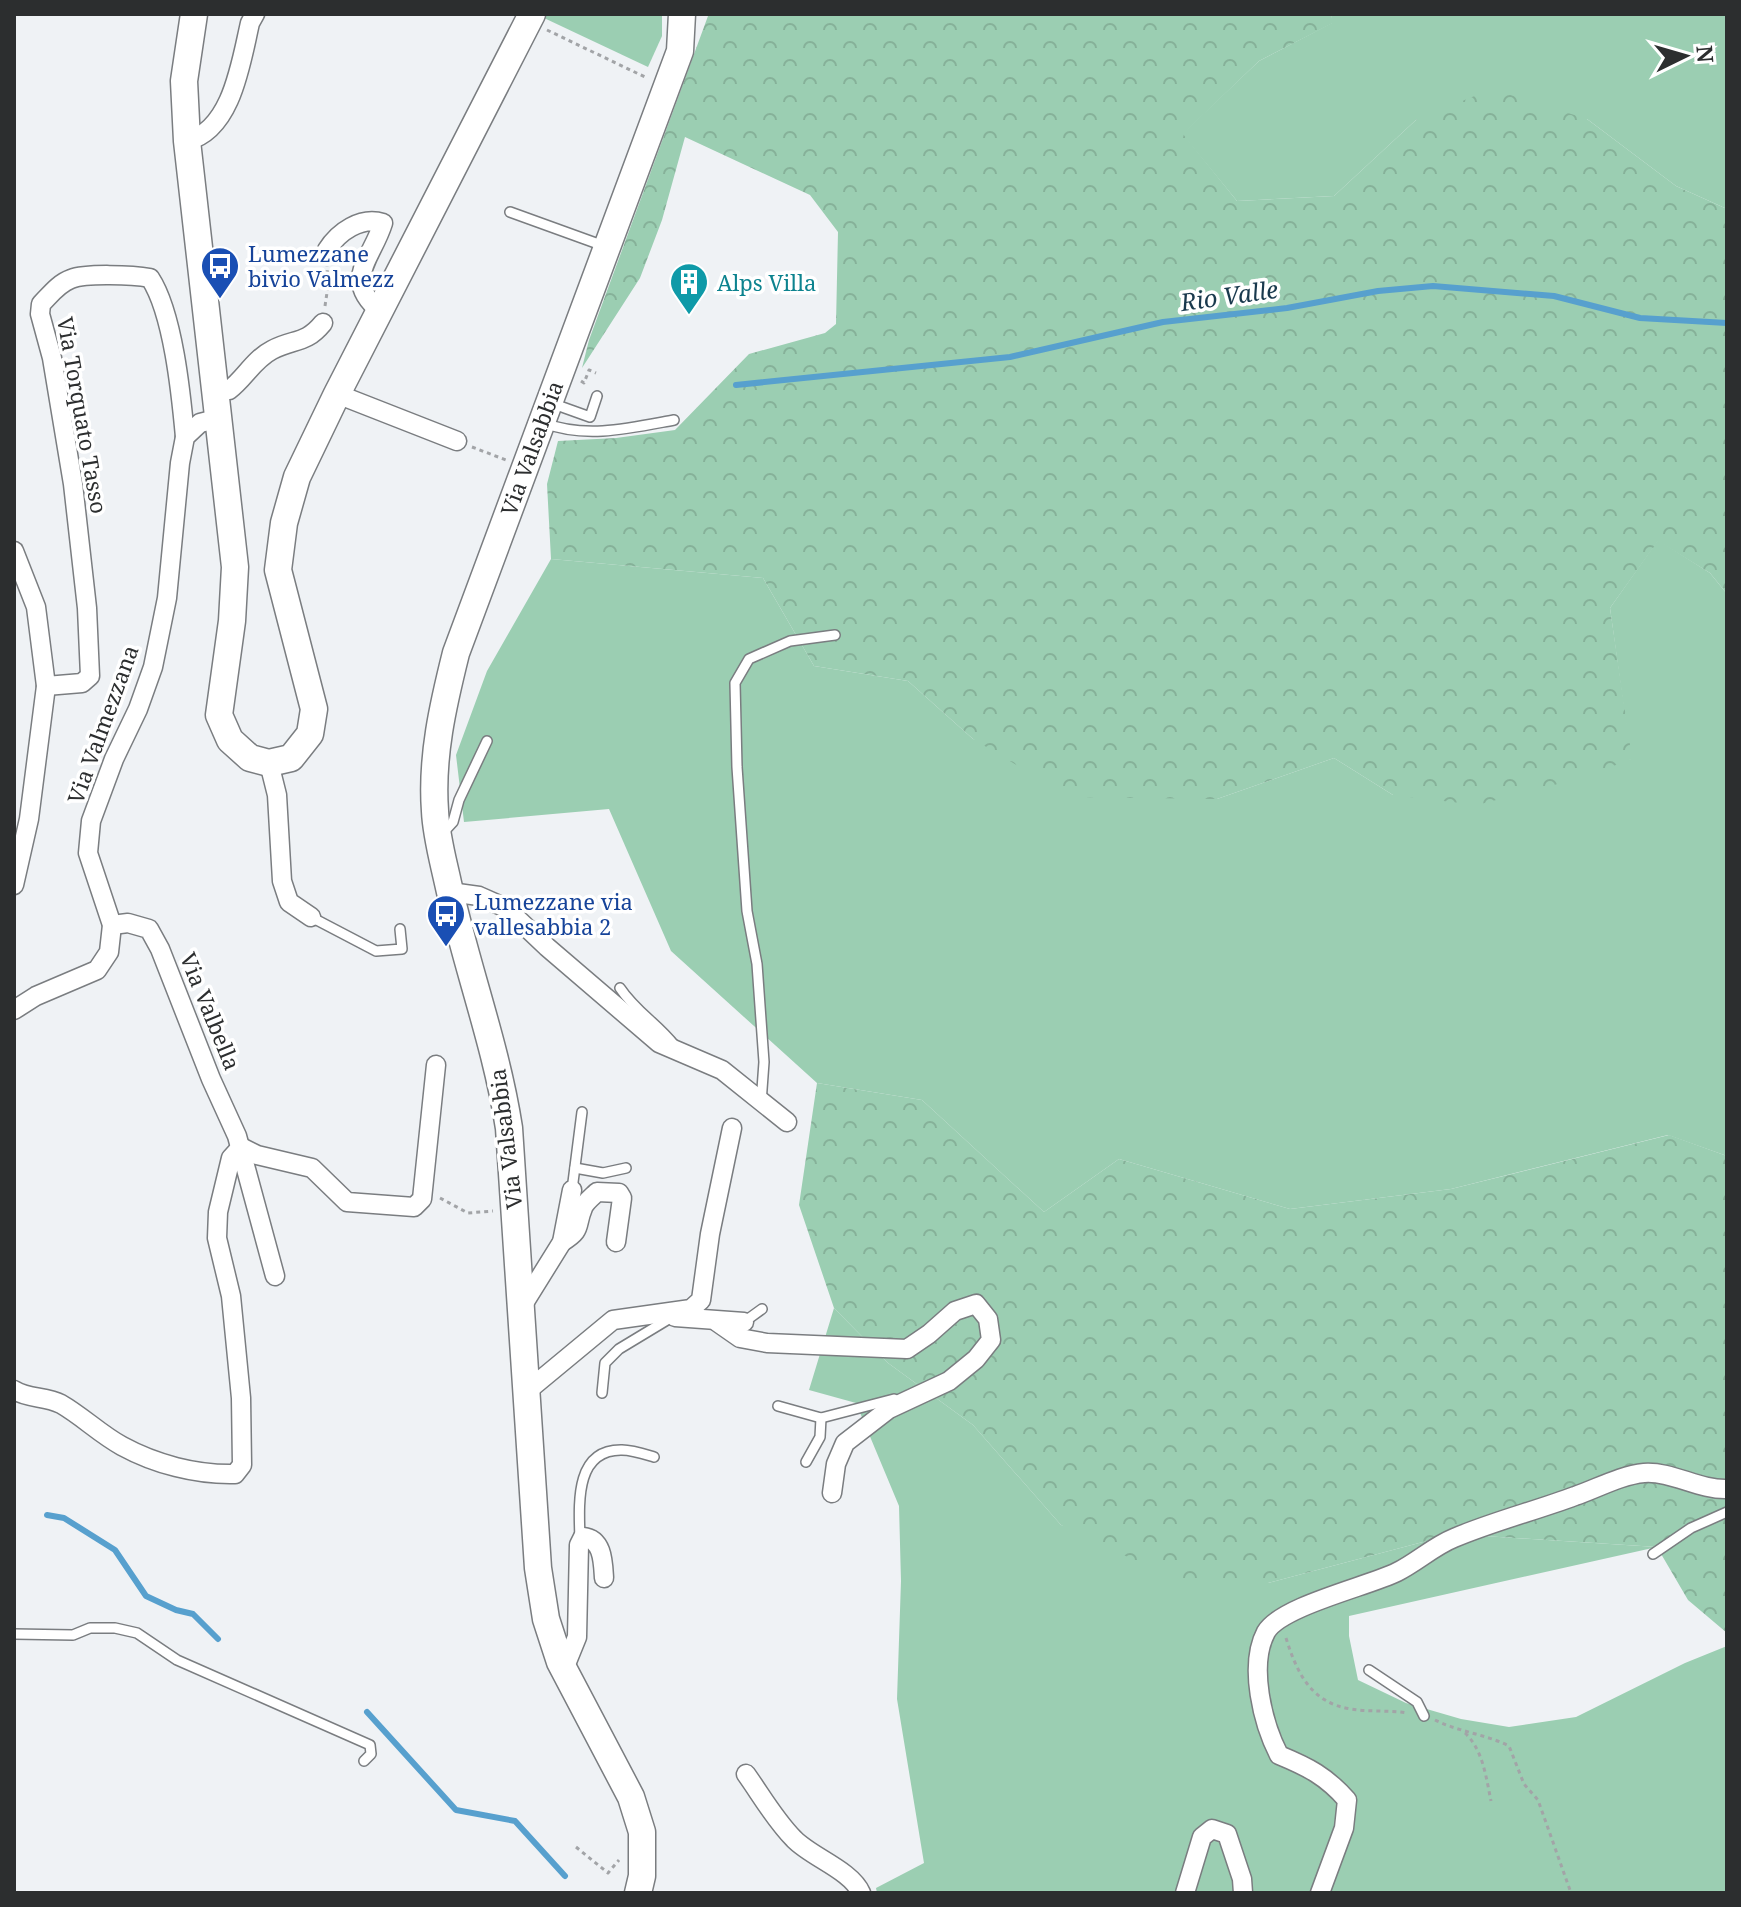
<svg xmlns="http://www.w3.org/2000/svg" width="1741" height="1907" font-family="'Noto Serif',serif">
<defs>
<pattern id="forest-crowns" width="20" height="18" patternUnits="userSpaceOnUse" patternTransform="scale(2)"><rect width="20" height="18" fill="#9bceb2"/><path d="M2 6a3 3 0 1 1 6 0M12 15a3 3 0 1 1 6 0" fill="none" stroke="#86b199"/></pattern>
</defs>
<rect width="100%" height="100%" fill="#eff2f5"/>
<g fill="#9bceb2">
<path d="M546,14H662V36L648,67L544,18Z"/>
<path d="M1331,14H1727V209L1676,186L1587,119H1417L1334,196L1237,201L1182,134L1259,61L1332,23Z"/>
<path d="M1658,540L1710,573L1727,594V1156L1668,1135L1451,1189L1290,1209L1119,1159L1044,1212L922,1100L817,1083L671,951L609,809L464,822L456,755L487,671L551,559L763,578L814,666L908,681L973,739L1217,799L1334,758L1393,795L1631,759L1610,608Z"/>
<path d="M834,1308L888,1363L973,1425L1061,1525L1268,1583L1453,1534L1657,1547L1349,1616V1636L1358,1680L1406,1703L1461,1719L1509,1727L1576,1717L1685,1663L1727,1646V1893H877L876,1888L924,1863L897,1699L901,1581L899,1506L856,1403L809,1390Z"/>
</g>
<g fill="url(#forest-crowns)">
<path d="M719,14H1331L1333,23L1259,61L1183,134L1237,201L1334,196L1417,119L1492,89L1587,119L1676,186L1727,209V594L1710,573L1658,541L1610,608L1632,759L1581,778L1477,805L1393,795L1334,758L1217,799L1070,797L973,739L908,681L814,666L763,578L551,559L547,484L558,441L616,438L675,430L749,354L825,333L836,324L838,232L810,195L685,137L662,220L640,278L582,368L589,340L708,16Z"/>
<path d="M817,1083L922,1100L1044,1212L1119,1159L1290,1209L1451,1189L1669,1135L1727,1156V1633L1688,1600L1657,1547L1453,1534L1268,1583L1184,1584L1061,1525L973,1425L888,1363L834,1308L799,1205Z"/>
</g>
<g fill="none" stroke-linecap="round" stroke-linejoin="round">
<g stroke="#57a0ce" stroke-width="6">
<path d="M736,385L1010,357L1163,322L1287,308L1378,291L1433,286L1554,296L1640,318L1727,323"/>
<path d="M47,1515L64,1518L115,1550L146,1596L176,1610L193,1614L218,1639"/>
<path d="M367,1712L456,1810L515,1821L565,1876"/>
</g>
<defs>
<g id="lane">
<path d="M510,212L604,246"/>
<path d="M551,403L590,417L597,396"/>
<path d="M544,423C586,439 631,428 674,420"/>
<path d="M441,835L453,822L459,800L487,741"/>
<path d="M311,917L376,951L402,949L400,929"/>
<path d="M620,988C636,1012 657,1023 675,1046"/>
<path d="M761,1103L764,1062L757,964L747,911L737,767L735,683L749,659L790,641L835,635"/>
<path d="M575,1168L603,1173L626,1168"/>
<path d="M572,1190L582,1112"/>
<path d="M744,1322L762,1309"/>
<path d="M602,1393L605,1363L619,1349L672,1317"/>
<path d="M778,1406L821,1418L894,1399"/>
<path d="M806,1462L820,1437L821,1418"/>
<path d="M580,1540C579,1505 574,1449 622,1450C632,1450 644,1454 654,1457"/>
<path d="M1653,1554L1691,1528L1727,1512"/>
<path d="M14,1634L73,1635L90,1628H115L137,1633L177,1660L370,1745L371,1754L364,1761"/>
<path d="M1369,1670L1417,1702L1424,1716"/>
</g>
<g id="street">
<path d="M187,141C232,130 241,62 250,23L255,14"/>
<path d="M327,250C338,232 361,216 383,223C372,259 341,280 381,312"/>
<path d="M216,391L229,390C245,378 253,360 272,350C294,338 305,345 323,323"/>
<path d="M337,394L457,441"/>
<path d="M14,551L36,607L46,686L29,819L14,885"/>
<path d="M46,686L82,683L90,676L87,608L73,484L52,358L40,314L41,304C50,295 59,283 71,279C86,273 133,275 150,278C173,313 181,393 185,437"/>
<path d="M269,763L277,795L282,881L289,902L311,917"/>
<path d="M450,892L479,896L506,908L547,947L659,1043L722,1070L787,1122"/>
<path d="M112,925L128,923L149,929L160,949L211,1079L237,1136L275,1276"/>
<path d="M14,1010L36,996L97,970L109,952L112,925L88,853L91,821L114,759L138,709L153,667L167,598L180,463L185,437L200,423L220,418"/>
<path d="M562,1242C583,1229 575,1227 583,1208C585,1202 592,1197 597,1192L619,1193L622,1198L616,1242"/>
<path d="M521,1308L562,1242L572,1190"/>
<path d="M675,1317L744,1322"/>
<path d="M717,1322L740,1338L767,1343L907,1349L929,1334L955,1311L976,1304L988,1319L991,1340L976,1359L949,1381L889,1409L845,1443L836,1464L832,1493"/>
<path d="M14,1390C28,1399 46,1396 61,1404C82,1416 100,1434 122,1446C155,1464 196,1475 235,1474L242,1465L241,1398L231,1296L217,1238L218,1212L231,1158L241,1147L257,1155L312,1168L347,1202L414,1207L422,1199L436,1065"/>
<path d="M526,1392L613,1320L691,1309L701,1300L710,1234L732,1128"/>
<path d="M564,1669L577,1637L579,1545L583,1537C603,1539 603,1562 604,1578"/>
<path d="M746,1774C761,1795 775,1820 794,1839C811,1857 851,1870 861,1893"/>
<path d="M1185,1893L1202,1837L1212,1829L1227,1834L1242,1879L1243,1893"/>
<path d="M1320,1893L1344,1828L1347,1800C1326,1776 1308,1767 1279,1755C1263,1724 1248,1666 1266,1632C1281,1606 1369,1586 1397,1572C1417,1562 1434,1546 1454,1538C1494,1521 1535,1511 1575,1496C1596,1489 1621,1475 1644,1473C1672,1471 1699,1490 1727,1489"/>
</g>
<g id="secondary">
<path d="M194,14L184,81L187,141L235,567L232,621L219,715L230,740L250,758L269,763L291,758L310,734L314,709L278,570L284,523L297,477L337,394L532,14"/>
<path d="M638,1893L642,1876V1832L631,1797L560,1662L546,1619L538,1568L509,1128C496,1044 466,966 448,883C443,860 436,835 435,811C431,757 443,705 456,653L680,51L682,14"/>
</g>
</defs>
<use href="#lane" stroke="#7a7d80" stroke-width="12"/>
<use href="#street" stroke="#7a7d80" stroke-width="21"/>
<use href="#secondary" stroke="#7a7d80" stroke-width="29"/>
<g stroke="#a2a4a7" stroke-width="3" stroke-dasharray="4 4" stroke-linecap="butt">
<path d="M547,30L645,77"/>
<path d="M325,306L328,286L327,266"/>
<path d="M581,381L584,383L589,370L596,373"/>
<path d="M472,447L506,460"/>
<path d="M440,1198L468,1213L493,1211"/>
<path d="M1286,1638C1297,1673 1311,1703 1351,1709C1369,1712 1389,1710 1408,1713"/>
<path d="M1435,1720C1459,1732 1485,1734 1509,1746L1524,1784L1538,1800L1571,1893"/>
<path d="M1465,1733C1483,1750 1486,1777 1491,1801"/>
<path d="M576,1847L608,1873L619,1860"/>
</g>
<use href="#lane" stroke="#fff" stroke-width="9"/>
<use href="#street" stroke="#fff" stroke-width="18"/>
<use href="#secondary" stroke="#fff" stroke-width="26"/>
</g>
<defs>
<symbol id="bus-pin" viewBox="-11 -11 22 30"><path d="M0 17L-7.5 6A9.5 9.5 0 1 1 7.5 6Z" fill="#1a4fb4" stroke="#fff"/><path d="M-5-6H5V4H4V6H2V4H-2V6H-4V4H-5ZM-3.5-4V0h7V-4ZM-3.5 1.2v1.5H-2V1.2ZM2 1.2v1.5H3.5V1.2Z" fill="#fff"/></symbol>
<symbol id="building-pin" viewBox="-11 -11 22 30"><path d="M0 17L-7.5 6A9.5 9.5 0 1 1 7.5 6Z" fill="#0f9aa8" stroke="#fff"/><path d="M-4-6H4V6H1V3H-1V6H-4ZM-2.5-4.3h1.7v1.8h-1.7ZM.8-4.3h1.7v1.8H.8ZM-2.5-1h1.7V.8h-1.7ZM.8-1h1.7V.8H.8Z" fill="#fff"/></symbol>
</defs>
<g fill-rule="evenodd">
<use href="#bus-pin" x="198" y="244" width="44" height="60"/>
<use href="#building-pin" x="667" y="260" width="44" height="60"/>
<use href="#bus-pin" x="424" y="892" width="44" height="60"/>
</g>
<g text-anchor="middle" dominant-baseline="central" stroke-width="7" stroke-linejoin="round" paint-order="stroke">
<g font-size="22" fill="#164399" stroke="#fff" text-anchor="start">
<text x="248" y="253">Lumezzane<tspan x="248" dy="25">bivio Valmezz</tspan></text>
<text x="474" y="901">Lumezzane via<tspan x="474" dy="25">vallesabbia 2</tspan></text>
</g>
<g font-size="22" fill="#0d838f" stroke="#fff" text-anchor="start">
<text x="717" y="282">Alps Villa</text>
</g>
<g font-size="22" fill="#2c2e2f" stroke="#fff">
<text transform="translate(83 415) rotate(80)">Via Torquato Tasso</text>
<text transform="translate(531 448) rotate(-70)">Via Valsabbia</text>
<text transform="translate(102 724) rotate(-70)">Via Valmezzana</text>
<text transform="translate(211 1011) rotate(68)">Via Valbella</text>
<text transform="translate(505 1139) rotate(-97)">Via Valsabbia</text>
</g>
<g font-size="24" font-style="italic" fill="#19394d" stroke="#fff">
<text transform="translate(1229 295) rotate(-8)">Rio Valle</text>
</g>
</g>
<rect width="1741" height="1907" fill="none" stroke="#2c2e2f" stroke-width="32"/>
<g transform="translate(1685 56) rotate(85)" stroke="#ffffff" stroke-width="6" paint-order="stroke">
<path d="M0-6L14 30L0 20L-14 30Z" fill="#2c2e2f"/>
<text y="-12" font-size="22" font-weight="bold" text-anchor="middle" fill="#2c2e2f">N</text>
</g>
</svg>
